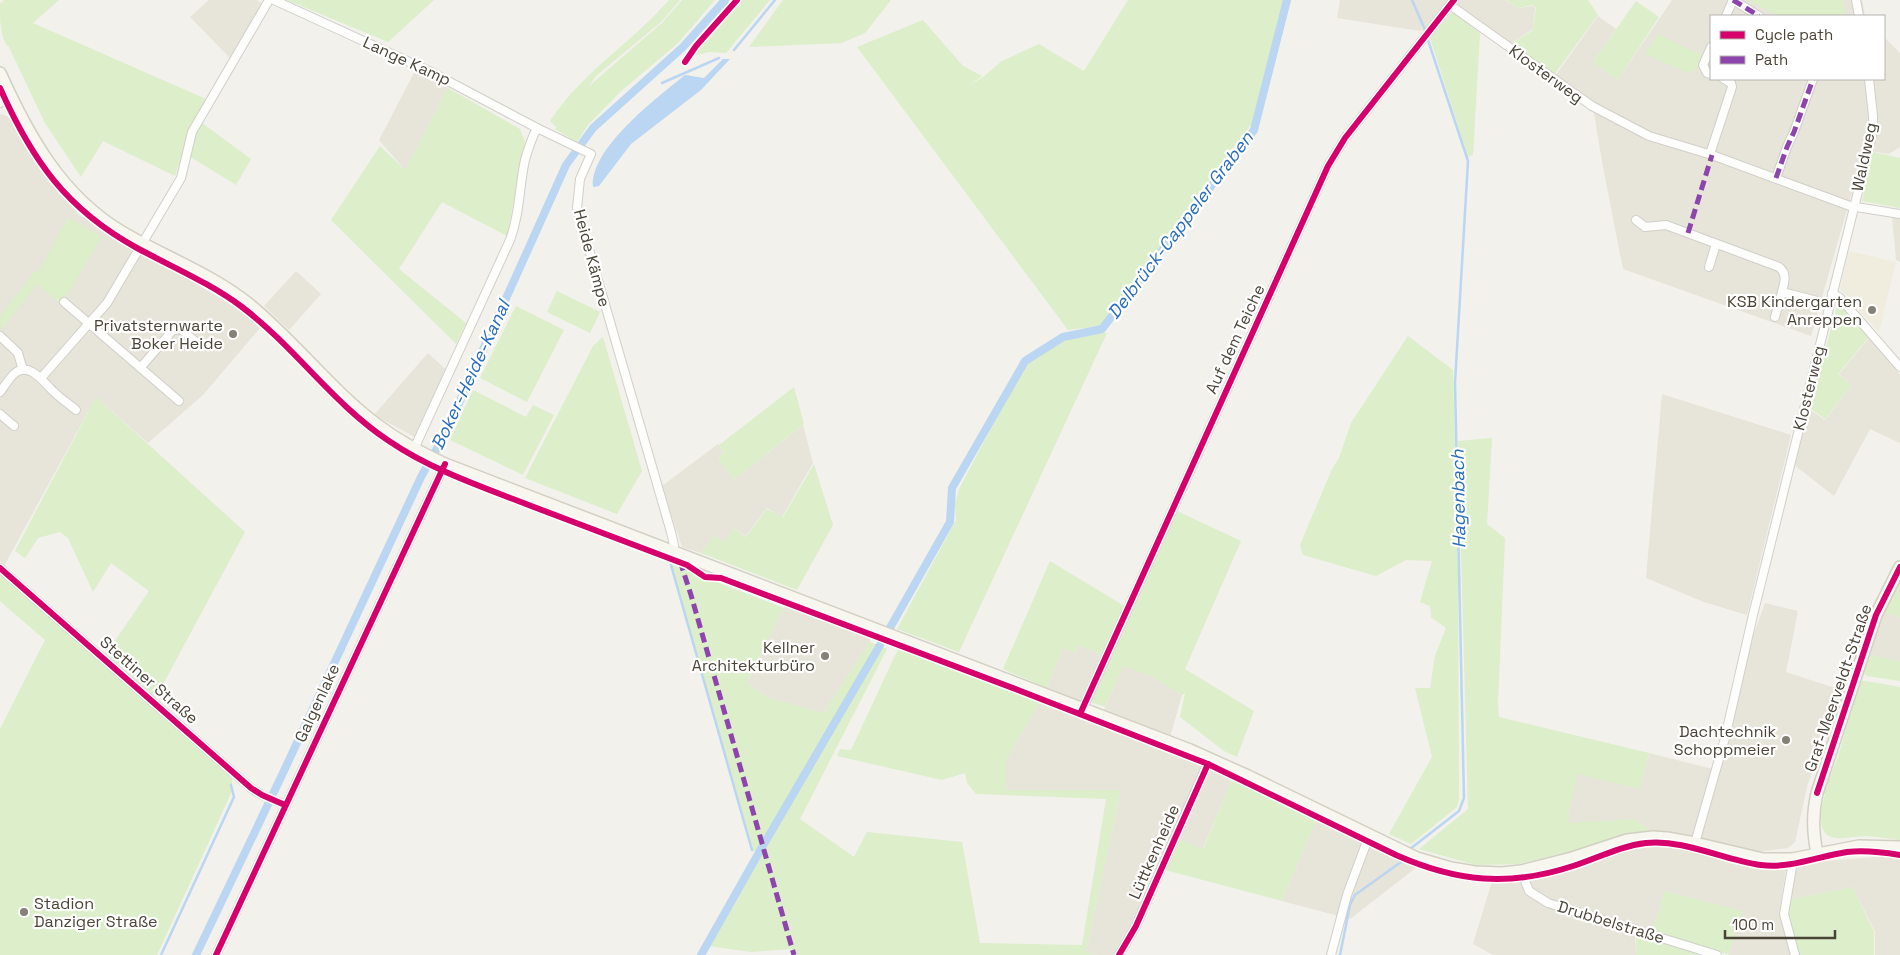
<svg xmlns="http://www.w3.org/2000/svg" width="1900" height="955" font-family="'Space Grotesk',sans-serif">
<rect width="100%" height="100%" fill="#f2f1ec"/>
<g fill="#e7e4d9">
<path d="M209,0H256L263,4L231,59L190,17Z"/>
<path d="M1340,0H1449L1426,29L1420,31L1337,18Z"/>
<path d="M1452,0H1505L1518,8L1533,6L1535,8L1533,29L1510,44Z"/>
<path d="M1672,0H1862L1865,16H1711V79H1884V37L1900,53V147L1889,154L1864,150L1811,336L1623,269L1603,167L1592,102L1555,76L1598,16L1616,29L1593,62L1618,80Z"/>
<path d="M415,71L448,88L405,170L379,140Z"/>
<path d="M0,114L10,117L31,156L78,214L237,308L260,328L203,395L148,443L96,397L4,566L0,562Z"/>
<path d="M1892,217L1900,218V262L1896,260Z"/>
<path d="M296,271L321,294L289,330L264,306Z"/>
<path d="M1869,338L1900,375V443L1870,429L1834,496L1793,464L1809,409L1825,420L1852,385L1839,374Z"/>
<path d="M428,353L445,369L417,438L374,415Z"/>
<path d="M1662,394L1791,435L1747,615L1704,602L1646,578Z"/>
<path d="M803,425L813,463L782,517L767,508L746,536L734,528L724,542L715,535L701,553L682,547L662,486L718,444L724,453L718,458L734,480Z"/>
<path d="M1765,603L1798,611L1786,672L1838,689L1807,787L1795,842L1788,848L1757,852L1668,832L1652,831L1634,819L1569,824V812L1577,773L1640,789L1649,753L1717,770L1744,662Z"/>
<path d="M785,606L870,639V642L823,713L767,697L747,683Z"/>
<path d="M1882,611L1900,618V662L1867,654Z"/>
<path d="M1079,645L1105,656L1084,703L1047,688L1063,648L1075,653Z"/>
<path d="M1124,666L1151,676L1182,695L1170,737L1103,712Z"/>
<path d="M1041,701L1233,778L1202,850L1173,836L1117,955H1100L1086,952L1121,790H1006V760Z"/>
<path d="M1317,819L1369,846L1417,867L1350,919L1282,901Z"/>
<path d="M1659,846L1694,851L1763,867L1784,866L1786,869L1780,908L1791,955H1729L1742,911L1665,891L1652,931L1635,935L1636,955H1493L1473,944L1492,881L1518,880L1545,877L1581,867L1631,848Z"/>
<path d="M1900,855V955H1875V932L1853,887L1788,900L1798,863Z"/>
</g>
<path fill="#f0edde" d="M1849,251L1896,262L1879,332L1840,289Z"/>
<g fill="#dceeca">
<path d="M4,0H59L33,23L206,99L189,131L175,176L103,141L81,177L45,123L8,45L7,46C0,34 0,19 0,4Z"/>
<path d="M287,0H434L388,42Z"/>
<path d="M669,0H680L661,22L597,75L588,87L662,23L682,0H715L678,43L620,92L588,125L577,142L555,129L558,126L556,127L550,121C583,71 631,44 669,0Z"/>
<path d="M741,0H770L726,53L709,52L692,56Z"/>
<path d="M783,0H891L865,33L842,43L749,47Z"/>
<path d="M1128,0H1284L1255,119L1101,326L1068,330L857,47L923,20L963,66L982,76L967,87L983,77L1002,61L1039,44L1084,71Z"/>
<path d="M1506,0H1588L1598,15L1554,75L1511,44L1533,30L1536,8L1533,5L1518,8Z"/>
<path d="M1748,0H1843L1846,16H1779Z"/>
<path d="M1636,1L1659,17L1618,80L1593,62Z"/>
<path d="M1451,13L1457,14L1480,33L1473,155L1468,157L1430,38Z"/>
<path d="M1658,34L1702,55L1696,70L1688,73L1645,54Z"/>
<path d="M448,88L520,129L525,142L507,236L442,202L399,269L466,323L456,344L331,220L380,146L405,170Z"/>
<path d="M202,123L251,159L236,185L189,156L195,134Z"/>
<path d="M1873,152L1900,158V208L1862,201Z"/>
<path d="M68,217L102,237L72,288L60,304L38,284L1,331L0,316L35,271H39Z"/>
<path d="M557,291L600,312L590,333L547,312Z"/>
<path d="M1838,302L1868,338L1838,374L1852,385L1825,419L1810,408Z"/>
<path d="M516,306L564,330L527,402L480,378Z"/>
<path d="M1097,333H1107L959,652L897,629L956,520L955,504L959,489L1025,364L1048,348L1067,339Z"/>
<path d="M1408,336L1453,370L1458,566L1459,800L1457,807L1411,844L1389,834L1432,757L1415,688H1430L1435,656L1446,628L1431,617L1430,606L1420,602L1432,561L1406,560L1376,576L1303,555L1300,545L1332,469L1339,458L1351,423Z"/>
<path d="M603,337L642,471L617,514L525,478L593,346Z"/>
<path d="M794,387L804,424L734,480L718,458L724,453L719,445Z"/>
<path d="M473,390L526,417L533,405L554,415L523,475L450,440Z"/>
<path d="M96,397L245,532L155,699L104,657L149,591L111,563L93,592L68,538L60,532L38,538L25,558L15,551Z"/>
<path d="M1492,438L1487,524L1505,538L1498,703L1499,717L1649,753L1640,789L1577,774L1569,812V823L1634,819L1652,831L1630,835L1572,851L1518,864L1476,865L1419,849L1468,809L1458,441Z"/>
<path d="M814,464L833,525L797,590L701,553L715,535L724,542L734,528L746,537L767,509L783,517Z"/>
<path d="M1177,511L1241,541L1185,669L1254,711L1237,757L1224,751L1180,717L1185,693L1182,695L1151,676L1124,666L1105,707L1091,702Z"/>
<path d="M1050,561L1126,607L1105,656L1079,645L1075,653L1063,648L1047,688L1003,669Z"/>
<path d="M672,565L784,608L747,683L767,697L823,713L870,642L887,649L800,819L854,857L867,832L962,842L980,943L1082,945L1106,799L976,794L967,783L965,773L942,780L837,756L840,749L851,750L898,649L1041,701L1006,760V790H1121L1086,952L1100,955H796L794,950L790,949L751,952L708,946L759,858L753,850Z"/>
<path d="M0,574L232,778V791L157,955H0V729L45,640L0,601Z"/>
<path d="M1899,581H1900V618L1882,611Z"/>
<path d="M1869,654L1900,662V681L1867,676L1862,672Z"/>
<path d="M1860,680L1900,687V840C1890,839 1879,837 1868,836C1858,836 1847,839 1836,838C1815,837 1821,808 1825,795L1823,792L1838,757Z"/>
<path d="M1233,778L1317,819L1282,901L1165,870L1179,839L1203,849Z"/>
<path d="M1853,887L1874,932V955H1798L1787,917L1788,900Z"/>
<path d="M1665,891L1743,911L1729,955L1652,931Z"/>
<path d="M1636,933L1708,955H1636Z"/>
</g>
<path fill="#bad6f2" d="M723,59H730L701,90L631,144L599,186L593,187C590,148 657,98 685,75L704,78Z"/>
<g fill="none" stroke-linecap="round" stroke-linejoin="round">
<g stroke="#bad6f2" stroke-width="2.5">
<path d="M1412,0L1426,32"/>
<path d="M734,50L775,0"/>
<path d="M662,83L719,58"/>
<path d="M671,565L752,850"/>
<path d="M1410,849L1459,811L1464,798L1455,383L1468,161L1427,37"/>
<path d="M161,955L234,797L231,785"/>
<path d="M1340,955L1350,905L1355,895L1401,862L1405,856"/>
</g>
<g stroke="#bad6f2" stroke-width="8">
<path d="M887,633L950,522L952,488L1025,361L1063,337L1102,329L1254,130L1287,0"/>
<path d="M764,844L880,645"/>
<path d="M196,955L282,775L421,477L446,432L566,165L593,128L683,47L725,0"/>
<path d="M701,955L761,849"/>
</g>
<defs>
<g id="street">
<path d="M274,0L429,71L537,128"/>
<path d="M1733,0L1759,16"/>
<path d="M1856,0L1859,16"/>
<path d="M1450,5L1592,106L1649,136L1712,155L1850,206L1900,214"/>
<path d="M1726,16L1733,0"/>
<path d="M1711,47L1703,65L1707,73L1711,74"/>
<path d="M0,103L11,97"/>
<path d="M1710,154L1732,87L1731,83L1724,79"/>
<path d="M1776,178L1787,147L1794,132L1813,79"/>
<path d="M1636,220L1645,227L1666,225L1779,267C1788,274 1784,283 1782,292L1829,304"/>
<path d="M1709,267L1716,244"/>
<path d="M1832,293L1840,298L1900,367"/>
<path d="M64,302L179,401"/>
<path d="M1775,317L1782,292"/>
<path d="M0,336L18,353L23,370"/>
<path d="M141,367L173,330L181,329L197,343"/>
<path d="M41,378L107,303L181,178L192,132L269,0"/>
<path d="M0,392C5,386 9,378 15,373C30,361 45,384 54,392C61,399 69,404 76,410"/>
<path d="M0,414L14,426"/>
<path d="M414,449L510,240C520,214 519,187 525,160C528,149 532,138 537,128L591,154L580,179L577,208L671,532L674,545L673,552"/>
<path d="M0,568L251,788L262,795L285,805"/>
<path d="M1083,708L1328,166L1345,138L1454,0"/>
<path d="M1695,843L1725,738L1753,615L1873,131V116L1869,79"/>
<path d="M1792,859V867L1784,914L1795,955"/>
<path d="M1521,871L1529,891L1548,903L1717,955"/>
<path d="M216,955L445,464"/>
<path d="M1119,955L1136,926L1210,758"/>
<path d="M1331,955L1347,895L1369,836"/>
</g>
<g id="secondary">
<path d="M0,73C28,135 61,196 122,232C164,257 212,274 250,305C295,342 330,389 376,424C397,440 421,453 445,464L1190,750L1248,776L1417,858L1451,868L1475,872L1502,873L1521,871L1572,858L1627,840L1653,837L1667,838L1695,843L1763,859H1792L1859,846L1900,847"/>
<path d="M1817,854C1813,832 1812,815 1817,793L1876,615L1900,567"/>
</g>
</defs>
<use href="#street" stroke="#d0cfc9" stroke-width="10"/>
<use href="#secondary" stroke="#d2d0c2" stroke-width="14"/>
<use href="#street" stroke="#fdfdfc" stroke-width="8"/>
<use href="#secondary" stroke="#f7f6ef" stroke-width="11"/>
<g stroke="#8e44ad" stroke-width="5" stroke-dasharray="10 5" stroke-linecap="butt">
<path d="M1733,0L1759,16"/>
<path d="M1776,178L1787,147L1794,132L1813,79"/>
<path d="M1688,233L1712,155"/>
<path d="M680,561L691,595L794,955"/>
</g>
<defs>
<g id="cycleway">
<path d="M685,62L696,46L737,0"/>
<path d="M0,88C32,160 66,209 137,248C172,267 210,283 242,307C295,347 333,404 389,441C430,469 479,486 526,504C579,524 633,544 687,565L705,577L721,578L1018,690L1208,764L1396,855C1457,882 1509,887 1573,866C1598,858 1620,846 1646,843C1685,839 1723,860 1761,865C1790,869 1819,856 1847,852C1865,850 1882,852 1900,855"/>
<path d="M0,568L251,788L262,795L285,805"/>
<path d="M1080,714L1328,166L1345,138L1454,0"/>
<path d="M1817,793L1876,615L1900,567"/>
<path d="M216,955L445,464"/>
<path d="M1119,955L1136,926L1208,764"/>
</g>
</defs>
<use href="#cycleway" stroke="#fff" stroke-width="9"/>
<use href="#cycleway" stroke="#d6006c" stroke-width="6"/>
</g>
<g fill="#848176" stroke="#fff" stroke-width="2">
<circle cx="1872" cy="310" r="5"/>
<circle cx="233" cy="334" r="5"/>
<circle cx="825" cy="656" r="5"/>
<circle cx="1786" cy="740" r="5"/>
<circle cx="24" cy="912" r="5"/>
</g>
<g text-anchor="middle" dominant-baseline="central" stroke-width="4.5" stroke-linejoin="round" paint-order="stroke">
<g font-size="16" fill="#494436" stroke="#fff">
<text transform="translate(407 61) rotate(25)">Lange Kamp</text>
<text transform="translate(1546 74) rotate(36)">Klosterweg</text>
<text transform="translate(1864 157) rotate(-78)">Waldweg</text>
<text transform="translate(592 258) rotate(75)">Heide Kämpe</text>
<text transform="translate(1235 339) rotate(-65)">Auf dem Teiche</text>
<text transform="translate(1809 388) rotate(-76)">Klosterweg</text>
<text transform="translate(149 680) rotate(41)">Stettiner Straße</text>
<text transform="translate(1838 688) rotate(-71)">Graf-Meerveldt-Straße</text>
<text transform="translate(317 703) rotate(-65)">Galgenlake</text>
<text transform="translate(1154 852) rotate(-66)">Lüttkenheide</text>
<text transform="translate(1611 922) rotate(17)">Drubbelstraße</text>
</g>
<g font-size="16" fill="#494436" stroke="#fff" text-anchor="end">
<text x="1862" y="301">KSB Kindergarten<tspan x="1862" dy="18">Anreppen</tspan></text>
<text x="223" y="325">Privatsternwarte<tspan x="223" dy="18">Boker Heide</tspan></text>
<text x="815" y="647">Kellner<tspan x="815" dy="18">Architekturbüro</tspan></text>
<text x="1776" y="731">Dachtechnik<tspan x="1776" dy="18">Schoppmeier</tspan></text>
<text x="34" y="903" text-anchor="start">Stadion<tspan x="34" dy="18">Danziger Straße</tspan></text>
</g>
<g font-size="18" font-style="italic" fill="#286dbd" stroke="#fff">
<text transform="translate(1180 225) rotate(-53)">Delbrück-Cappeler Graben</text>
<text transform="translate(470 375) rotate(-65)">Boker-Heide-Kanal</text>
<text transform="translate(1458 499) rotate(-91)">Hagenbach</text>
</g>
</g>
<rect x="1710" y="15" width="175" height="65" fill="#ffffff" stroke="#b6b4af"/>
<rect x="1720" y="31" width="25" height="8" fill="#d6006c" stroke="#b6b4af"/>
<text x="1755" y="40" font-size="15" fill="#494436">Cycle path</text>
<rect x="1720" y="56" width="25" height="8" fill="#8e44ad" stroke="#b6b4af"/>
<text x="1755" y="65" font-size="15" fill="#494436">Path</text>
<path d="M1725 930v8h110v-8" fill="none" stroke="#494436" stroke-width="2.5"/>
<text x="1732" y="930" font-size="15" fill="#494436" stroke="#ffffff" stroke-width="4" paint-order="stroke">100 m</text>
</svg>
